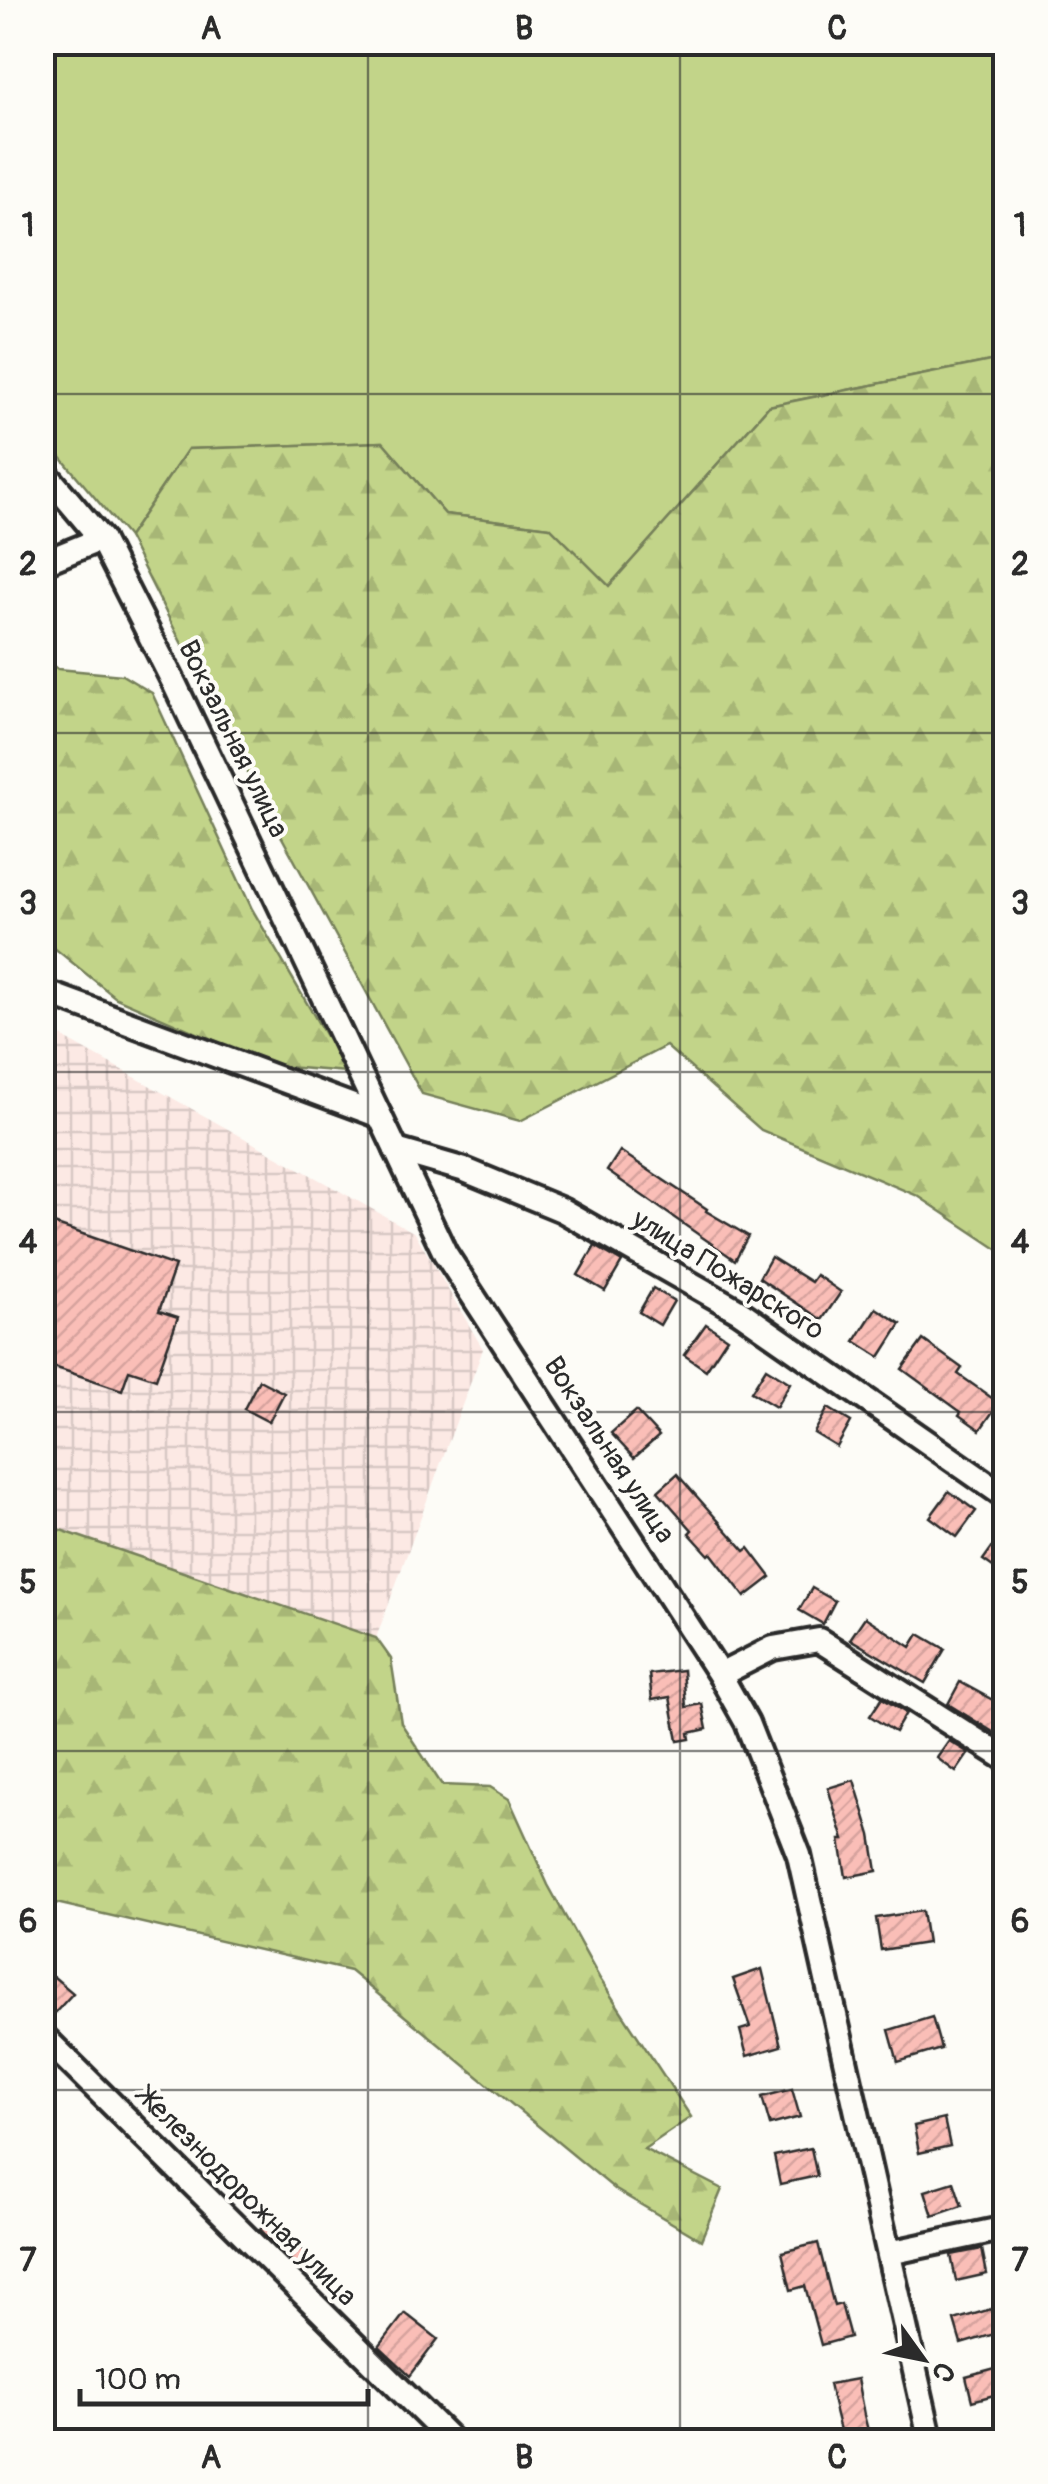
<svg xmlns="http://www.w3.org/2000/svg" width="1048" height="2484" font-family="Pangolin,sans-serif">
<defs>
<pattern id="industrial-grid" width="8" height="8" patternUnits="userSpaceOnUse" patternTransform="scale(2.5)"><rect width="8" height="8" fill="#fce9e4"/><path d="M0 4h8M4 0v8" fill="none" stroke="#d8c8c4"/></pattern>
<pattern id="forest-firs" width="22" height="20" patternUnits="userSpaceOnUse" patternTransform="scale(2.5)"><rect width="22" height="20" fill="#c2d489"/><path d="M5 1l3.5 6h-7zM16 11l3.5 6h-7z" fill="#a7b676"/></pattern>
<pattern id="building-hatch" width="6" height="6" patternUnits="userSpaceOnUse" patternTransform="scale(2.5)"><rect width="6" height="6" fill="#fabeb7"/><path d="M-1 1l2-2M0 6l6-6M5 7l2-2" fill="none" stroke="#d6a39e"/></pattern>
</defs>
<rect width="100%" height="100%" fill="#fdfcf7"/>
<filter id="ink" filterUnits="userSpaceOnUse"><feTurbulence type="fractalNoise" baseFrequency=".01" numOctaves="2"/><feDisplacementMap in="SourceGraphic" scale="20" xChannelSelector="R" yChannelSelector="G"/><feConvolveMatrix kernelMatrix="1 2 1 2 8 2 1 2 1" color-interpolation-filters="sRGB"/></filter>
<g filter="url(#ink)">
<path fill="url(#industrial-grid)" d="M43,1026L415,1233L483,1349L376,1638L43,1524Z"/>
<path fill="#c2d489" stroke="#76805a" stroke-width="2.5" d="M42,43H1005V358L769,406L609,586L549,527L445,514L383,442L188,449L128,537L43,436Z"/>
<g fill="url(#forest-firs)" stroke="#76805a" stroke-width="2.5">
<path d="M1005,358V1254L918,1196L761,1130L666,1046L520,1121L422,1094L249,777L128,537L188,449L383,442L445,514L550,527L609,586L769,406Z"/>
<path d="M42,659L58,669L122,675L152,693L252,909L347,1072L274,1066L116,998L43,939Z"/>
<path d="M43,1524L376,1638L391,1659L401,1723L442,1785L490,1787L509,1799L548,1885L600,1979L691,2117L644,2149L722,2189L701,2240L616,2190L350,1971L43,1900Z"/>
</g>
<g fill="url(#building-hatch)" stroke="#2b2b2b" stroke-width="2.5">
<path d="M620,1151L707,1209L706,1211L748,1236L735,1260L607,1171Z"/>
<path d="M51,1223L175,1266L159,1311L178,1317L156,1379L129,1370L122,1390L42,1363V1247Z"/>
<path d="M595,1246L622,1262L605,1291L578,1275Z"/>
<path d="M771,1257L811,1282L816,1275L841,1292L822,1320L759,1278Z"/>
<path d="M653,1288L674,1301L660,1325L639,1312Z"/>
<path d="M876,1308L901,1324L880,1357L855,1341Z"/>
<path d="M706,1324L727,1338L706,1370L684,1355Z"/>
<path d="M923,1340L962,1368L958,1374L999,1403L980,1430L959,1415L961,1412L902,1369Z"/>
<path d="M766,1368L790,1383L776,1407L751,1392Z"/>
<path d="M259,1380L284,1393L269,1422L244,1409Z"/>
<path d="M828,1408L851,1422L837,1447L814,1433Z"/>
<path d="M636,1411L659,1436L634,1458L611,1433Z"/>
<path d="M677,1474L745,1551L749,1548L771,1577L745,1597L711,1553L709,1555L689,1533L692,1530L658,1491Z"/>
<path d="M949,1491L976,1511L957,1537L930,1517Z"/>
<path d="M1006,1528V1576L983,1560Z"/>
<path d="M812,1588L835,1601L823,1624L799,1610Z"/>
<path d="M865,1617L911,1647L919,1634L945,1649L925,1683L850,1639Z"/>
<path d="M683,1670L686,1707L702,1704L707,1729L689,1733L690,1739L678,1741L670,1697L652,1700L649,1674Z"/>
<path d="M960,1682L1002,1705L1006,1698V1740L948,1704Z"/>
<path d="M882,1698L906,1713L895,1732L870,1716Z"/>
<path d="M949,1741L969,1753L956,1772L937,1758Z"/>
<path d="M854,1780L871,1835L877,1871L846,1877L840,1840H844L828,1788Z"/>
<path d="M922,1911L927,1943L881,1950L876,1918Z"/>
<path d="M762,1969L781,2046L747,2056L740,2030L750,2027L733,1979Z"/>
<path d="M54,1977L73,1993L53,2015L42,2005V1990Z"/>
<path d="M932,2017L941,2049L898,2062L889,2030Z"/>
<path d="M792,2089L800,2117L770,2125L762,2097Z"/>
<path d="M944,2119L950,2146L919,2153L914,2126Z"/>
<path d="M811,2148L817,2176L780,2184L774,2156Z"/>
<path d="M954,2182L962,2206L933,2216L925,2191Z"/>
<path d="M267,2220L308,2254L297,2267L260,2229Z"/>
<path d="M818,2243L834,2306L841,2304L850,2337L821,2345L805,2286L791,2290L782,2252Z"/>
<path d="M982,2249L987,2274L956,2281L951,2255Z"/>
<path d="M991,2309L998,2333L961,2344L954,2320Z"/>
<path d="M405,2313L438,2339L410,2376L379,2347Z"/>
<path d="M999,2368L1005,2392L972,2401L966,2377Z"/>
<path d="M857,2379L864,2415L871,2442H843L834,2407L829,2384Z"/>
</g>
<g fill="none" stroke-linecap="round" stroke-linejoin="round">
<defs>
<g id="minor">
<path d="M42,469L101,539L175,685L445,1253L720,1675L747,1723L799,1855L931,2442"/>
<path d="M42,563L101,539"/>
<path d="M42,991L380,1116"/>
<path d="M396,1150L465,1170L562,1210L739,1311L1006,1497"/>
<path d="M720,1675L773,1648L819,1640L1006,1759"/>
<path d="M42,2035L453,2442"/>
<path d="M889,2253L1006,2228"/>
</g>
</defs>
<use href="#minor" stroke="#2b2b2b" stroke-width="30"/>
<use href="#minor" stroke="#fdfcf7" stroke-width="22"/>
</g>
</g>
<path fill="none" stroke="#2b2b2b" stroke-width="2.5" stroke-opacity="0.55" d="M368,42V2442M680,42V2442M42,394H1006M42,733H1006M42,1072H1006M42,1412H1006M42,1751H1006M42,2090H1006"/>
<g text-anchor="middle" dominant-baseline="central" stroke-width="8" stroke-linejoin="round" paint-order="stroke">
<g font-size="28" fill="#2b2b2b" stroke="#fdfcf7">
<text transform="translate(233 739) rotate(64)">Вокзальная улица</text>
<text transform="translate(728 1275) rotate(32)">улица Пожарского</text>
<text transform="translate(609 1450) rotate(57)">Вокзальная улица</text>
<text transform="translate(247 2197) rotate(45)">Железнодорожная улица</text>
</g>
</g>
<rect width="1048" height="2484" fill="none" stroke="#fdfcf7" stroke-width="110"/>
<g transform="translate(923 2359) rotate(123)" stroke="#fdfcf7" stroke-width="8" paint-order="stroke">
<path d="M0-8L18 38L0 25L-18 38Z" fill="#2b2b2b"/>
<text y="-15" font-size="28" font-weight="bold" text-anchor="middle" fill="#2b2b2b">С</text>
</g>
<path d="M80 2389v15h288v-15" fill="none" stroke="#2b2b2b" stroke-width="5"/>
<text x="95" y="2389" font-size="30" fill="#2b2b2b" stroke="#fdfcf7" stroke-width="8" paint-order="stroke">100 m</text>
<rect x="55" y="55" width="938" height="2374" fill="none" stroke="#2b2b2b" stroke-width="4"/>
<g font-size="32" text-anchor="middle" font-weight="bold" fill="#2b2b2b">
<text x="211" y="39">A</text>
<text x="524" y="39">B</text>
<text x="837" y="39">C</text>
<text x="28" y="236">1</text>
<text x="1020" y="236">1</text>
<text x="28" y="575">2</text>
<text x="1020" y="575">2</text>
<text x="28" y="914">3</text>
<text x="1020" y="914">3</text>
<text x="28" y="1253">4</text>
<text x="1020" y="1253">4</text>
<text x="28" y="1593">5</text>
<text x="1020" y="1593">5</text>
<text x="28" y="1932">6</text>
<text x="1020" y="1932">6</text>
<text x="28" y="2271">7</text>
<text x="1020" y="2271">7</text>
<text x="211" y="2468">A</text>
<text x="524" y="2468">B</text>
<text x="837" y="2468">C</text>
</g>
</svg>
